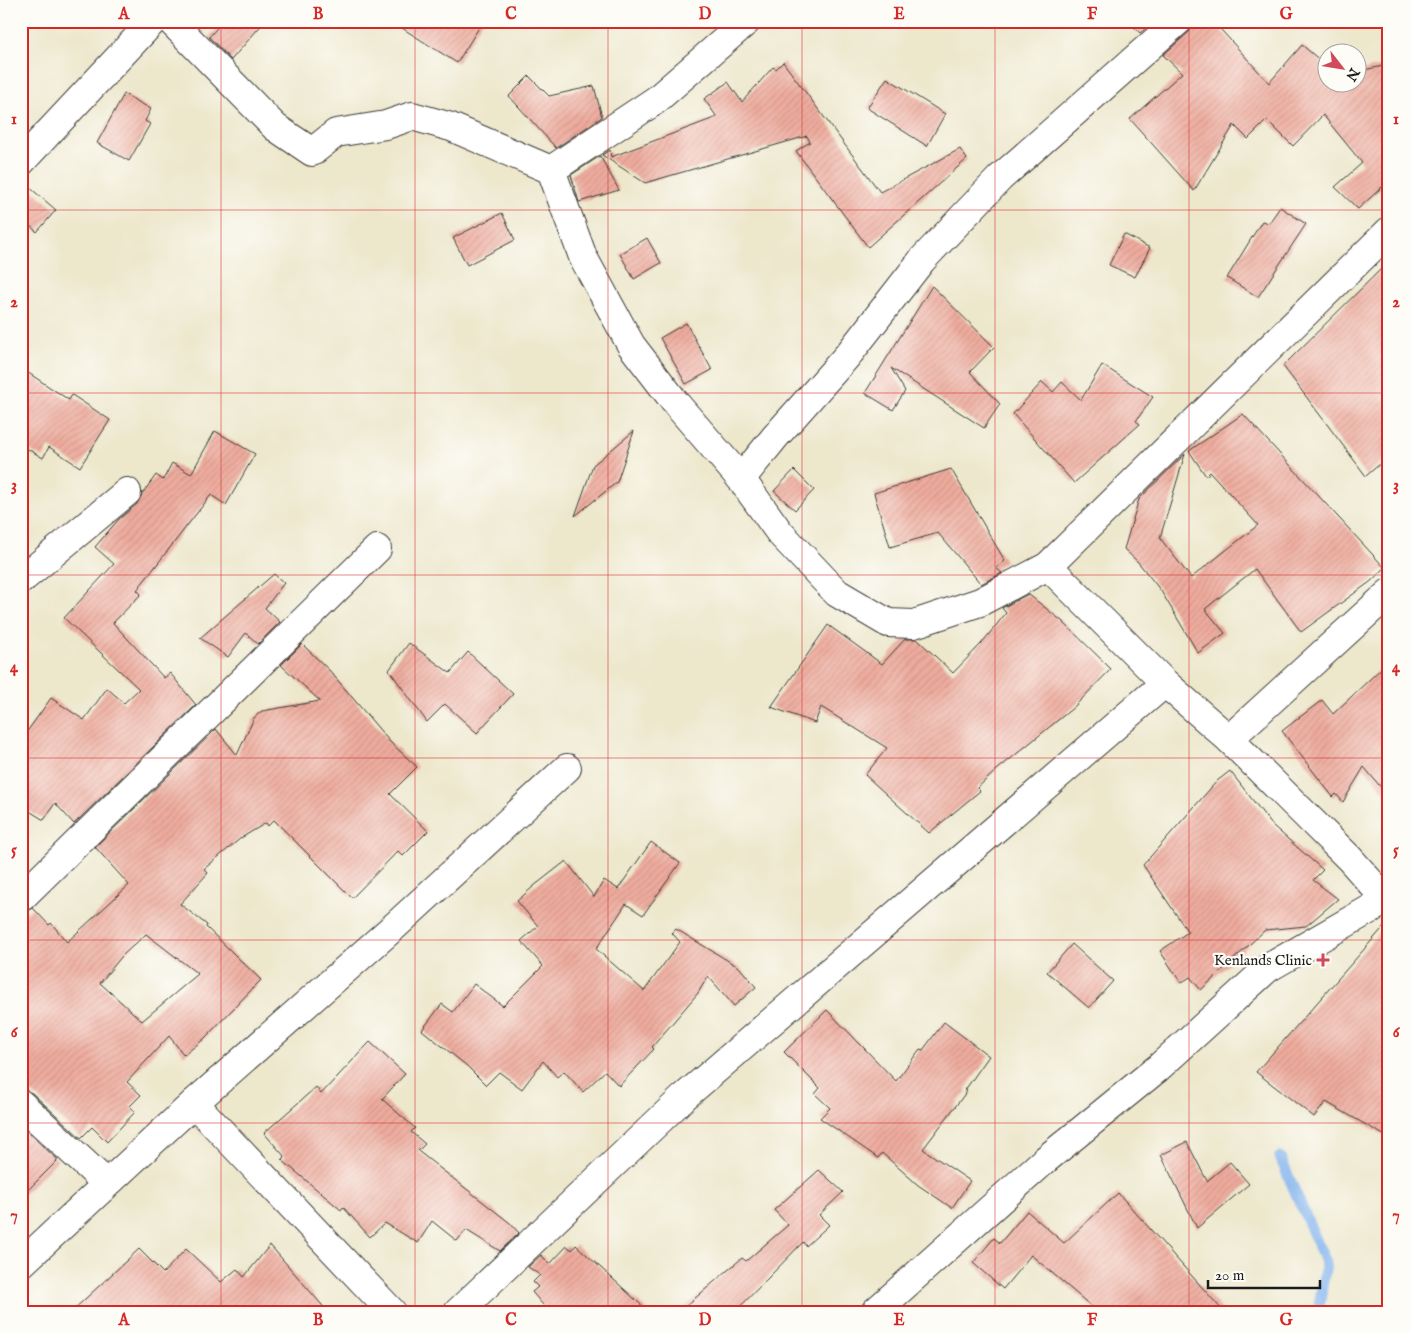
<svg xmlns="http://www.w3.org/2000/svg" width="1410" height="1333" font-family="'IM FELL English',serif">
<defs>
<pattern id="building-hatch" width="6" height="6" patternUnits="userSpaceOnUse" patternTransform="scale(1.25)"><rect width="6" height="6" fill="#efac9e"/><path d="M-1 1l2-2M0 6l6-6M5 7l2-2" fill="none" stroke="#cc9388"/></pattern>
</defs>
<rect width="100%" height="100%" fill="#fdfcf7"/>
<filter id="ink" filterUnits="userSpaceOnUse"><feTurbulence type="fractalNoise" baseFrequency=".02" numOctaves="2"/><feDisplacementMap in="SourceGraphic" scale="10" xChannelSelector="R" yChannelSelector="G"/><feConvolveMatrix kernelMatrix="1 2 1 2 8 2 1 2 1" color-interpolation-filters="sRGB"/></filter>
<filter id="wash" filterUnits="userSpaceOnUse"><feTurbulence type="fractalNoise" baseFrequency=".0096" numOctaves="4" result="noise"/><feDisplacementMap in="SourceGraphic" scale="20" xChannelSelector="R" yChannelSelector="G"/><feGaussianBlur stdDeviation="1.12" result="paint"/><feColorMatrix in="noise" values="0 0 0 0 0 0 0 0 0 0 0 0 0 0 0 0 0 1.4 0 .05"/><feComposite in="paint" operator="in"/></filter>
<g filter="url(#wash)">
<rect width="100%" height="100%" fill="#ede7cc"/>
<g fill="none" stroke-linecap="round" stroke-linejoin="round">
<path stroke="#82b3ee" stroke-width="11" d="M1280,1157L1326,1263L1318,1312"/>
</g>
<g id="blocks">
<g fill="url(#building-hatch)" fill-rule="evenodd">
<path d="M223,21H265L231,60L209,37Z"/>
<path d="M391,21H483L457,63Z"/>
<path d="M1128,21H1154L1140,33Z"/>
<path d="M1193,21H1213L1269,83L1302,45L1328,67V82H1358V71L1389,65V195L1382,187L1358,209L1335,187L1362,163L1323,115L1293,146L1267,120L1248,139L1234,125L1194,191L1130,119L1182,73L1163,55L1189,32L1193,26Z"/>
<path d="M783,62L880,192L960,149L967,159L868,247L796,151L810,142L807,136L645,183L602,155L610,150L611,157L717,117L704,99L728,82L742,102L773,67L776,69Z"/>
<path d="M529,76L549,96L594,86L602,117L556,148L509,96Z"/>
<path d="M887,78L945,114L927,146L867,108Z"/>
<path d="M124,94L151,109L145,121L150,124L129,161L97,143Z"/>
<path d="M600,156L619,190L579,202L571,175Z"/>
<path d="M21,180L56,210L37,232L21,218Z"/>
<path d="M1280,207L1306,224L1258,297L1227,278L1262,221L1269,223Z"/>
<path d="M502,213L515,240L467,265L453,238Z"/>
<path d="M1124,234L1150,248L1135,277L1109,265Z"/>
<path d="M647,238L661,263L634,279L620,254Z"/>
<path d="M1389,261V456L1366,476L1283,366Z"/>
<path d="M932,286L994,347L970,372L1000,404L984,428L891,368L905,391L893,410L865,393Z"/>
<path d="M686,323L712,370L686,384L660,338Z"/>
<path d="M1102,365L1153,397L1136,421L1140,424L1074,483L1013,414L1042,382L1053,392L1062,382L1081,400Z"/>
<path d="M21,368L69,400L72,395L110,420L80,467L49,447L43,458L21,445Z"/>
<path d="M1243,414L1385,568L1370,582L1301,632L1255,569L1205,609L1225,633L1198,653L1161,591L1138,562L1124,549L1139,499L1185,454L1160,538L1191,578L1258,525L1210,472L1206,476L1189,451Z"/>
<path d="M215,431L255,454L226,505L211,495L137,590L141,594L113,623L164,678L170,673L196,705L74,824L55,803L44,820L21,806V740L51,698L84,720L107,688L124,703L139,689L64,618L114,564L95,547L118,520L137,504L142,494L156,475L163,480L172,463L191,474Z"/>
<path d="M634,431L617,482L575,516L593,465Z"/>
<path d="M951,469L1005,561L996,568L1002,573L981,584L938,533L890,547L874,493Z"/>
<path d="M794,470L814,490L795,510L774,491Z"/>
<path d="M274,574L284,583L265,608L280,622L258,644L246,633L228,657L200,638Z"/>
<path d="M1028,594L1062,621L1111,669L1074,707L998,769L977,788L980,791L929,833L865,775L887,748L821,707L815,723L771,707L828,625L882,664L905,639H917L953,673L981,644L1006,613L1002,608Z"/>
<path d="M409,643L450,673L468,652L513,694L477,733L445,704L427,722L389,670Z"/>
<path d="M302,644L329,670L390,742L417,767L390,794L428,831L403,856L398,851L352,898L274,820L268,826L266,823L241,838L204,869L208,873L180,904L207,925L206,927L261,980L204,1039L184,1055L169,1036L127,1082L141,1095L130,1106L135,1112L107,1142L92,1127L81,1138L32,1093L21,1089V913H25L33,908L49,925L51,923L67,942L129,885L95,847L216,729L237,755L254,718L258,714L262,711L320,701L281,665ZM146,934L198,974L142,1021L100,983L122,956Z"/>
<path d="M1389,661V797L1364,767L1343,802L1336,794L1333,797L1282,731L1322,700L1333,714Z"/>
<path d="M1230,771L1272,825L1323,870L1313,880L1338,899L1306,926L1265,930L1201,990L1190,977L1181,983L1160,951L1188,932L1143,865L1217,781Z"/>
<path d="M651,842L680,863L643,915L626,904L596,949L644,991L680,942L672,933L676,929L740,968L756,987L734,1006L708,976L698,993L652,1047L654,1049L619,1086L605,1071L583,1092L564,1071L557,1077L543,1061L522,1089L499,1072L486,1085L467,1066L422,1030L442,1004L453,1012L474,984L503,1006L543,966L521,941L538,926L517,901L534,886L566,861L594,897L604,880L618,889Z"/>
<path d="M1389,921V1138L1326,1102L1314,1117L1256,1072Z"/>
<path d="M1072,944L1113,981L1089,1008L1047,972Z"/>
<path d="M827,1010L896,1081L920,1049L923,1050L944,1022L989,1056L965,1090L967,1091L923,1149L970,1181L952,1208L918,1185L882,1153L878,1158L820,1118L830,1108L815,1094L820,1088L784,1052Z"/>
<path d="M370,1042L405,1074L382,1099L415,1128L411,1132L425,1144L418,1151L510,1223L519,1233L500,1251L466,1230L457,1241L432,1221L418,1243L385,1223L370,1237L343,1207L341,1210L282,1160L285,1157L264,1133L316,1087L321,1094Z"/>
<path d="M21,1126L58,1160L21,1197Z"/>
<path d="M1187,1142L1207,1181L1230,1162L1249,1184L1197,1228L1161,1155Z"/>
<path d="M819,1170L843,1192L819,1215L829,1225L806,1246L803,1242L735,1312H679L742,1258L746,1261L788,1225L774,1210Z"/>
<path d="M1118,1193L1224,1312H1098L1031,1255L1003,1289L973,1263L994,1238L1000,1243L1027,1211L1064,1243Z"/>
<path d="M270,1245L328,1312H71L139,1249L163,1273L186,1249L221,1282L237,1269L244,1277Z"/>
<path d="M576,1245L649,1312H549L532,1292L538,1287L533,1282L540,1275L528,1267L541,1255L550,1264L567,1246L572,1250Z"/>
</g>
</g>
</g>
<g filter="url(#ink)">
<use href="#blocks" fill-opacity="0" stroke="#3b3a36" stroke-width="1"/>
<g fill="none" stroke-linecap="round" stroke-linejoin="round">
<defs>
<g id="minor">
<path d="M171,21L275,127L312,152L336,133L386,125L412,116L451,127L551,170L583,257L631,345L678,406L741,479L780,533L837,593L888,623L914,624L980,602L1048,566L1389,231"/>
<path d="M21,162L153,21"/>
<path d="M551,170L656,100L747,21"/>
<path d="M741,479L775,437L848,355L922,260L1000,178L1178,21"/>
<path d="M1048,566L1165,683L1229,739L1350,859L1389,903"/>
<path d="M21,580L127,492"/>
<path d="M1229,739L1389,593"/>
<path d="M21,898L377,549"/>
<path d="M194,1103L392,1312"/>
<path d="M21,1104L106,1183"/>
<path d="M21,1264L194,1103L396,925L567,768"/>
<path d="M458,1312L684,1097L1165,683"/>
<path d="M875,1312L1045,1160L1158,1068L1268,968L1386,900"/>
</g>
</defs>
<use href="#minor" stroke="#3b3a36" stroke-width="30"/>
<use href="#minor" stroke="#fff" stroke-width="28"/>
</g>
</g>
<path fill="none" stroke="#d62828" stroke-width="1" stroke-opacity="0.55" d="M221,21V1312M415,21V1312M608,21V1312M802,21V1312M995,21V1312M1189,21V1312M21,210H1389M21,393H1389M21,575H1389M21,758H1389M21,940H1389M21,1123H1389"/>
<path fill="#d1495b" stroke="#fdfcf7" stroke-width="2" d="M1320.5 952.5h5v5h5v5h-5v5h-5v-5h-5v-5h5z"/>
<g text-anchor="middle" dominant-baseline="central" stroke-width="4.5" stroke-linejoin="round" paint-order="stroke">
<g font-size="15" fill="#1c1c1c" stroke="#fdfcf7" text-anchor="end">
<text x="1312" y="960">Kenlands Clinic</text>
</g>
</g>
<rect width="1410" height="1333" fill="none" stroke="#fdfcf7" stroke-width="55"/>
<g transform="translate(1342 68) rotate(121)"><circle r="24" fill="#fdfcf7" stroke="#a3a29f"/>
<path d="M0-4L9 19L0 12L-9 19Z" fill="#d1495b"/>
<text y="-8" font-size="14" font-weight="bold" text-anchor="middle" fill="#1c1c1c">N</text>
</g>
<path d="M1208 1280v8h112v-8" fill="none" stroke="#1c1c1c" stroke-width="2.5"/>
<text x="1215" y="1280" font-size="15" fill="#1c1c1c" stroke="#fdfcf7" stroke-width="4" paint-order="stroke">20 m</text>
<rect x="28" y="28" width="1354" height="1278" fill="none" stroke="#d62828" stroke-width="2"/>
<g font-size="16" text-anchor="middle" font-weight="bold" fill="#d62828">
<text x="124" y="19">A</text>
<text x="318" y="19">B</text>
<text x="511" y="19">C</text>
<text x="705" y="19">D</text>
<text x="899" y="19">E</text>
<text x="1092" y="19">F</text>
<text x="1286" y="19">G</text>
<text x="14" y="124">1</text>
<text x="1396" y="124">1</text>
<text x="14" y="307">2</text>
<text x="1396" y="307">2</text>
<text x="14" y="490">3</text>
<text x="1396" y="490">3</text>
<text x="14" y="672">4</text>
<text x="1396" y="672">4</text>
<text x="14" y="855">5</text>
<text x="1396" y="855">5</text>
<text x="14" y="1037">6</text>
<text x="1396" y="1037">6</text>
<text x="14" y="1220">7</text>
<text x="1396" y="1220">7</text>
<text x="124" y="1325">A</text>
<text x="318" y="1325">B</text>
<text x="511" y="1325">C</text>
<text x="705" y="1325">D</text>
<text x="899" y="1325">E</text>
<text x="1092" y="1325">F</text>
<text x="1286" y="1325">G</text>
</g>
</svg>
